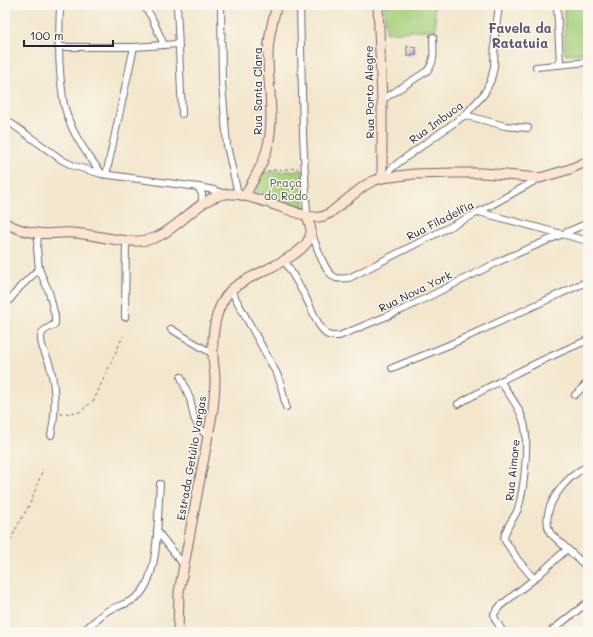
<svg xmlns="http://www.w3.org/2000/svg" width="593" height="637" font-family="Mali,sans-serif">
<rect width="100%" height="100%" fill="#fbf7ec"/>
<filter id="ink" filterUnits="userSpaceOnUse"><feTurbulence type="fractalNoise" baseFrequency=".025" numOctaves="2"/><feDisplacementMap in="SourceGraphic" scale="8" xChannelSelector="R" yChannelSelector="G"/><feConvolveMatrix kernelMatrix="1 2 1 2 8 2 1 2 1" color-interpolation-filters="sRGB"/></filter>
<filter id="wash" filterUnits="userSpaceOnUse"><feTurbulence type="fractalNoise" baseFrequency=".012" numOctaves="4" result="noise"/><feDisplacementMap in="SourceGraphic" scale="16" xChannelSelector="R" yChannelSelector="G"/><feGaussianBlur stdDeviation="0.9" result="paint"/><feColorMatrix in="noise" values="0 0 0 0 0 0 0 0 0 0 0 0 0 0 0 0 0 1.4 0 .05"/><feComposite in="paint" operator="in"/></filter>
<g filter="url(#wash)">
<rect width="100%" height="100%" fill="#f3e6cc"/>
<g fill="#a7d27f" stroke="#647a5d">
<path d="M384,5H434L436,29L386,33Z"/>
<path d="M564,5H588V53L565,54Z"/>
<path d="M303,170L304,211L255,196L262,173Z"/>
</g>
<g id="blocks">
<path fill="#d1b1d5" d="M407,46L416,48V55H412V56H407Z"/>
</g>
</g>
<g filter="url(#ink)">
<use href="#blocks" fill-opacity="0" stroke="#6b676e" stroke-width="1"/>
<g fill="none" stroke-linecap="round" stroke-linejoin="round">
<defs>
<g id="street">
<path d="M60,5C59,34 58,62 62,90C63,96 63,103 65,108C71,133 87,154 102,174"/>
<path d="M143,5L151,16L164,45"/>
<path d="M177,5L182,114"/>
<path d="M221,5L222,83L227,146L238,194"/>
<path d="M300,5L303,134L307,216"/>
<path d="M557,5L560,64"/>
<path d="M58,47H134L178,44"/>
<path d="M536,67L588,62"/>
<path d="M382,100L427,71C436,61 433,51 433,37"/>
<path d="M465,115L505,126L528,128"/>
<path d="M5,119L62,160L74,166L102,174L198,187L214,190L225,194"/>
<path d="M106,175L134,47"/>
<path d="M386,178L391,169L398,163L465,115L484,94L491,80L494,67L495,36L499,5"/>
<path d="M198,187L202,194V205"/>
<path d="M479,212L588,241"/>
<path d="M311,231C316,244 324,273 336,278C340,279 345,278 349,278L479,212L540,178"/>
<path d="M38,234L37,248L39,269L49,292L55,316V324C51,327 44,329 42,333C38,344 48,357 50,366C56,389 56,412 51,435"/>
<path d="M285,261L305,296L319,325L326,334L331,336H339L404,309L502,260L588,223"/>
<path d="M231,290L278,376L281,385L286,407"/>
<path d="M5,306L20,287L39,269"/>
<path d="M125,317L126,241"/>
<path d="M171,329L213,354"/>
<path d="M392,368L449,345L588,281"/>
<path d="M181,377L190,399L194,418L198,426L208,437"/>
<path d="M500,381C508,393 519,406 523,420C530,438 524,490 518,509C514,519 505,527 504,539L518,560L534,579"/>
<path d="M575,395L588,382"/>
<path d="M458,404C500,380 543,359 588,340"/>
<path d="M588,466C566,476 539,508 550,533L588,568"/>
<path d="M157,531L183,564"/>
<path d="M81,632C91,626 98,617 107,611C118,605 131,604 140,594C160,572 157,515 160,484"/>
<path d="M503,632L495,619L494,614L500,606L534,579L567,549"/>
<path d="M550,632L588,602"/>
</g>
<g id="secondary">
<path d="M378,5L382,100V178"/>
<path d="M245,196C254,178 266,160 269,140C274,113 268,84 268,57C268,39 272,22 277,5"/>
<path d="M5,223C15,228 26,232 37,233C48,235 61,232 73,233C100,234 131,248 157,237C180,227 200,197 226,194C245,192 287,210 307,216C316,218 322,218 330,213L364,186L373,181L382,178L414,174L453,173H483L540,178L570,169L588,161"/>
<path d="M178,632L179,592L213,409C214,399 215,389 215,379C215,371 213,363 213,355C212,333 215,308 230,291C247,273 311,258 311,231C311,226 308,221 307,216"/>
</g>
</defs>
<use href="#street" stroke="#6b676e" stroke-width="8"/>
<use href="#secondary" stroke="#6b676e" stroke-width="11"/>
<g stroke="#6b676e" stroke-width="1" stroke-dasharray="3 3" stroke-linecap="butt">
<path d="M267,171L298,168"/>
<path d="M60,414L80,412L94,400L123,336"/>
<path d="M5,551L19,523L30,504L43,469"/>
</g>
<use href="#street" stroke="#fff" stroke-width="6"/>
<use href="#secondary" stroke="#fce5d0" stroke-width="9"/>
</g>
</g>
<g text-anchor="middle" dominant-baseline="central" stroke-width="3" stroke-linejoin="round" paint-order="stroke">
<g font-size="11" fill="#22223b" stroke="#fbf7ec">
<text transform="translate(257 91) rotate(-90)">Rua Santa Clara</text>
<text transform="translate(369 92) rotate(-91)">Rua Porto Alegre</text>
<text transform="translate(436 122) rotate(-36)">Rua Imbuca</text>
<text transform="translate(440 220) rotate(-27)">Rua Filadelfia</text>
<text transform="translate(415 291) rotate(-26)">Rua Nova York</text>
<text transform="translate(191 458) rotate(-80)">Estrada Getúlio Vargas</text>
<text transform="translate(512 470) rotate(-84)">Rua Aimore</text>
</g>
<g font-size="11" fill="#4a574f" stroke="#fbf7ec">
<text x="286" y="182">Praça<tspan x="286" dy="13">do Rodo</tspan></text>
</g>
<g font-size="13" font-weight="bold" fill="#5f5471" stroke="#fbf7ec">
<text x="520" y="27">Favela da<tspan x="520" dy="15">Ratatuia</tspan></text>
</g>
</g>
<rect width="593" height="637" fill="none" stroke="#fbf7ec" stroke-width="20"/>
<path d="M24 40v6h89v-6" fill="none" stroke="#22223b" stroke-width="2"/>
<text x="30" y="40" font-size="12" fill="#22223b" stroke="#fbf7ec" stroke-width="3" paint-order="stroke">100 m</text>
</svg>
